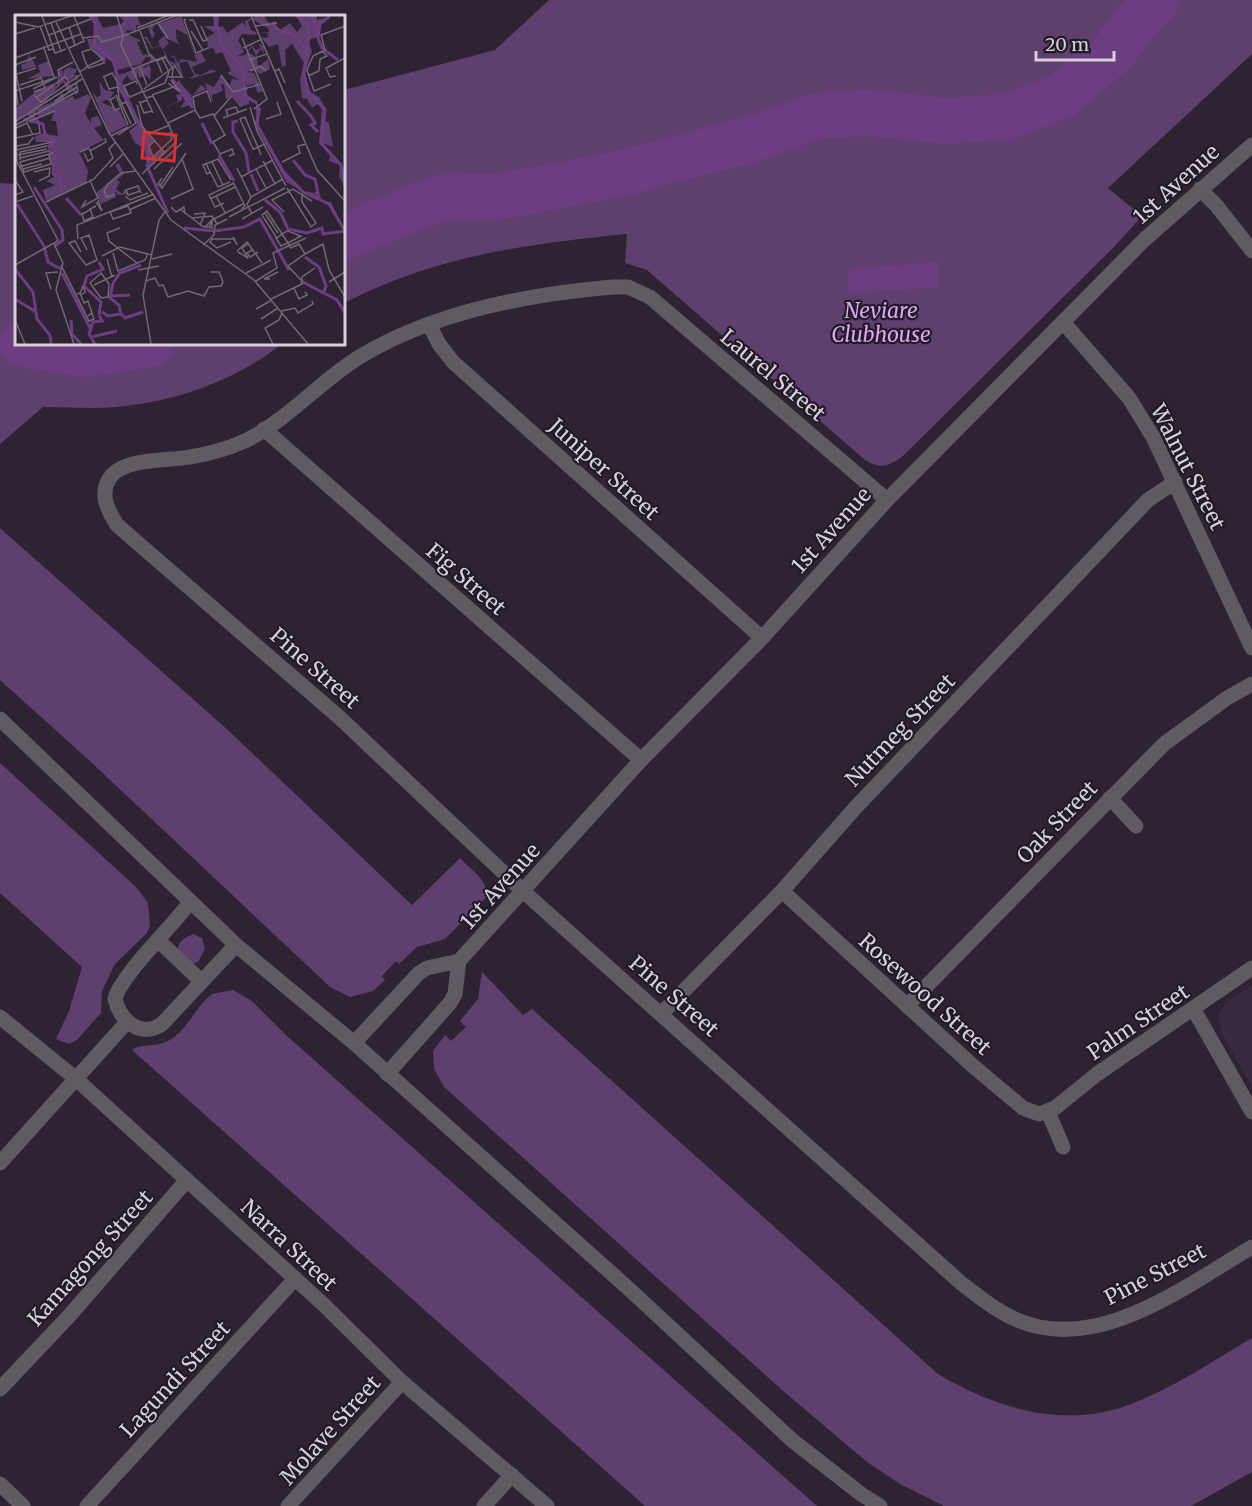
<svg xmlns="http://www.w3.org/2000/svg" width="1252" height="1506" font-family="Merriweather,serif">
<rect width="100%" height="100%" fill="#2d2332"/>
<path fill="#382b3f" d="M1252,986V1087L1221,1031L1218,1016L1226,1002Z"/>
<g fill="#5f3f6e">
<path d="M549,0H1252V54L1108,188L1142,216L1114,247L904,455C890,466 881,470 865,460L647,270L625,263L627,234C526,244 435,256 344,303V90L495,50Z"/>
<path d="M0,183L16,184V344H282C234,381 177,401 117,407C93,409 67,407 43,407L0,444Z"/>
<path d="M0,528L229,731L412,905L460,858C470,869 492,882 485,899L445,939L417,947L399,964L396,961L382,976L385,980L373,991L350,997L330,987L92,763L0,680Z"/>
<path d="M0,763L136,887L148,903L150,926L147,933L115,964L102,991L101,1013L77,1040L69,1044L56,1039L69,1011L82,967L0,893Z"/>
<path d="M193,934L202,938L205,949L198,962L190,964L178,950C178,941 184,938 193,934Z"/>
<path d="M482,972L523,1015L532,1009L938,1374C995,1408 1065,1430 1131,1404C1173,1388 1213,1361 1252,1338V1472L1191,1506H944L900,1484L867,1462L782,1390L444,1087L434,1069L433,1051L445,1035L451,1041L466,1027L460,1021L478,999Z"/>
<path d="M233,990L252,1001L287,1036L817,1506H645L132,1050C141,1043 157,1047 168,1041C189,1029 194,1008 212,994Z"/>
</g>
<path fill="#6c3d80" d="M937,262L939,287L849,293L848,269Z"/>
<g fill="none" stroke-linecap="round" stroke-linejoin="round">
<g stroke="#6c3d80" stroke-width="46">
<path d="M344,237L439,198L496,197L615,175L752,139L818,116L868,113L945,121L1008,117L1063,95L1114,51L1143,13L1157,0"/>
<path d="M22,344L85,354L151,344"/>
</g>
<g stroke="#605b63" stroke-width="15">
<path d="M1200,189L1216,205L1252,251"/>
<path d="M1063,322L1129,398L1153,437L1252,648"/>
<path d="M429,324L439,344L453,362L762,638"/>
<path d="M264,429L641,760"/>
<path d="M887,500L650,297L628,287H613C528,294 436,311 361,356C321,380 289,419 247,440C230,448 209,454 190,457C169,461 127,458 112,475C98,492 107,509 117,525L340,718L524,892L961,1283C978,1296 995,1310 1015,1319C1096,1356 1185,1286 1252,1247"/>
<path d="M0,719L236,945L354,1043L629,1289L793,1441L861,1494L880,1506"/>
<path d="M1110,798L1136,826"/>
<path d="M782,891L973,1066L1023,1108L1039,1114L1055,1108L1097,1074L1252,968"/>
<path d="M190,902C173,926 120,976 115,999C120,1020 140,1039 162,1024L236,945"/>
<path d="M159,941L201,981"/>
<path d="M907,1006L1164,744L1227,698L1252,684"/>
<path d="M1194,1010L1252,1112"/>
<path d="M662,1013L782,891L856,807L1148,500L1175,482"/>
<path d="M0,1017L75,1078L166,1161L324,1305L402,1382L547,1506"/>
<path d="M354,1043L419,973L427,968L459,961L641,760L762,638L887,500L1144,240L1252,145"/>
<path d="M387,1074L450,1003L455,994L459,961"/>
<path d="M1048,1112L1063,1147"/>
<path d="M0,1163L127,1022"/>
<path d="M0,1389L70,1315L187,1180"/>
<path d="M0,1484L23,1506"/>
<path d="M87,1506L294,1280"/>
<path d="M288,1506L402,1382"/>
<path d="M484,1506L512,1475"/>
</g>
</g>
<g text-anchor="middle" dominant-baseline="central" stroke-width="4.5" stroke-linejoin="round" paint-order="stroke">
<g font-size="21" fill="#d6d0d9" stroke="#231a28">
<text transform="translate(1176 184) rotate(-42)">1st Avenue</text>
<text transform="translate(773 375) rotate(40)">Laurel Street</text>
<text transform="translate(1188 467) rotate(63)">Walnut Street</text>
<text transform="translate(604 469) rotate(42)">Juniper Street</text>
<text transform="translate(831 530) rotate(-48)">1st Avenue</text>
<text transform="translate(466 579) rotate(41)">Fig Street</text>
<text transform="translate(315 668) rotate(41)">Pine Street</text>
<text transform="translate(900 730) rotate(-46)">Nutmeg Street</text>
<text transform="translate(1057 822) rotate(-46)">Oak Street</text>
<text transform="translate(500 886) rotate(-48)">1st Avenue</text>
<text transform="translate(925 994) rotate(42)">Rosewood Street</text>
<text transform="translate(674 996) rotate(41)">Pine Street</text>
<text transform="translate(1138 1022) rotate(-34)">Palm Street</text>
<text transform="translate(289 1245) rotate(43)">Narra Street</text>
<text transform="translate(90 1258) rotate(-48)">Kamagong Street</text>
<text transform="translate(1155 1274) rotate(-27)">Pine Street</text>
<text transform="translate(175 1379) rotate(-47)">Lagundi Street</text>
<text transform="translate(330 1430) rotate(-48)">Molave Street</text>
</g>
<g font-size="21" font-style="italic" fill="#daa7f2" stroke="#231a28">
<text x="881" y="310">Neviare<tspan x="881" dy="24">Clubhouse</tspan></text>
</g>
</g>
<g transform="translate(15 15)">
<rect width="330" height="330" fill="#2d2332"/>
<path d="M73,1H82L88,13L106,9L109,6L104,1H122L126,11L121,10V16L111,15L112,19L125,25L127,30L125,26L122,27L128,40L137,39L140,45L150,40L148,35L145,31L137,34L133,27L129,28L133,26L128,22H132L138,33L145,30L143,26L150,21L142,9L137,14L140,19L137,24L133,12L166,1L180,40L186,37L191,46L177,52L180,59L186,60L195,55L203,56L174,64L179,60L172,46L164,48L169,63L164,66L177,81L186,70L192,74L190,68L199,72L206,60L215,70L217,64L224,65L212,58L216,56L207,37L201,39L198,33L193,34L192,22L200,18L189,11H199L198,1H204L203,12L208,11L212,18L228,7L231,12L230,6L241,1H249L254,9L261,6V12L266,14L275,8L282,17L287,11L281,1H302V5L316,1L305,10L303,22L293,25L297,36L290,58L295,77L304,82L311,94L309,105L314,108L318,132L308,128L328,151L330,171L324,162L325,150L314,146L315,141L304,128L307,92L305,87L297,93L292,84L287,83L285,64L289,48L277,29L270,35L271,50L267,52L263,29L254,32L246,22L252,23L253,18H246L254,17L253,13L237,4L233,7L236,15L241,17L242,20L227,19L223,25L229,37L222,41L230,40L237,30L241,35L246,33L243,28L249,32L248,39L246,34L241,41L237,32L233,37L242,43L243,52L253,44L255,54L245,59L238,54L232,57L239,58L248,76L243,78L239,69L232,71L230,65L228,70L233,74L230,78L245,91L244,110L269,155L289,176L299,178L303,175L307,186L316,187L330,217L313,189L271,167L241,110V88L234,85V89L225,92L217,82L211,84L209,69L206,70L208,76L197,80L198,87L192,74L176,81L179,89L165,93L170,86L167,80V85L146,95L163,86L161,80L167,78L161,67L169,63L161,50L158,51L153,45L161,49L159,42H155L159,40L163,48L166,44L182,47L172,20L161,14V21L167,19L161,22L164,29L150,23L154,28L148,34L153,43L134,48L136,42H131L126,49L102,55L104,60L129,51L131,53L133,49L136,54L135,65L131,60L124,63L122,57V64L116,66L112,60L107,67L127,112L138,125L133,131L136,143L146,135L149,138L132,154L131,144H127L131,143L129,133L120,128L114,116L123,109L104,75L97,47L91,43L90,50L77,33L69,36L75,34L72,24H79V7ZM14,39L21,51L33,46L38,61L12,64L25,57L23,51L7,55L6,50L12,47ZM59,49L54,53L62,54L59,60H63V64L60,66V61L56,65L48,64L64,78L61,80L56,74L53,77L48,67L24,93L43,84L47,77L50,85L58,81L60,85L73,79L76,83L70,98L76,109V103L83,101L87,110L79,113L89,125L64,137L73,156L71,168L31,186L28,175L40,170L31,166L39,162L33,132L39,127H21L20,121L29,118L28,110L10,107L8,103H14L12,97L0,109L1,93L20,77L39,68L38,71H42L43,57L47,54L48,61L49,55ZM22,93L23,102L39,97L36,106H41L43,121L31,119L28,109L20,102ZM84,66L90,75L99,77L94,86L91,85L86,87L104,95L112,110L95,119L77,77L82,82L86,80ZM104,148L109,159L102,165L105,167L101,174L107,179L110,174L112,179L103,180L100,176L101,182L86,189L81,178L105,158L100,150Z" fill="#5f3f6e" fill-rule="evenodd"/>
<path fill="none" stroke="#6c3d80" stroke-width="3" d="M75,1L80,8V30L99,46L104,72L131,121L135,142L132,151L153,198M200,1L206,30L227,51L231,82L242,88M282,1L293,9L294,19L289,59L293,76L310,95L306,128L326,150L330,171M297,1L303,19M315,1L305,9L303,23L307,33L323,45M259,10L265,17L277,19L294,37M157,64L178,93M282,86L296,101L300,108L296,110L303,117M245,93L241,109L269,158L288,177L314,189L330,216M20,106L28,109L30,119L40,126L33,132M223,106L218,107V117L231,138L234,157M187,108L197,129M40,139L38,159L44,162L47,178M204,140L219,166M278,145L290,160L300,164L304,183M236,159L243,176M19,172L47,215L48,225L40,231M51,183L66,200M250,185L265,197L273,214L292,218L307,213L308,219L330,216M2,189L29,231L33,247L46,254M169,213L199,216L229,212L245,204L274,255M290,242L304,252L311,271L308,279M84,247L88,254L72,261L69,271L86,287L84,300M0,254L18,277L22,304L35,320L36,329M47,258L76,315M286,266L322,285L330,298M95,281L115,280M0,284L21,297M87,297L93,301L106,299L104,290L95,283L98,268L105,258L126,250M106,299L110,303L128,297M56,305L57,319L66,329M76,322L102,316M80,329L74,319L78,307L87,306L84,300"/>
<path fill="none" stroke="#716875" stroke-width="1.5" d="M27,1L40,38L46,36M102,1L108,21M236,1L302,155L330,186M171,4L169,5L181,38L193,33M174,5H178L188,26L192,25L186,11M0,7L23,12L56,1M41,7L94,118L156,205L239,265L293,329M142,7L153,23M36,8L46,36L51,34M25,11L34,35L38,34M241,11L262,8M54,12L60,30M122,13L152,1M125,16L134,39L141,45L147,43L154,57L150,68L128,77M176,16L188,35M0,19L20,13M34,20L76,4M108,21L106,30L131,83L138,81L153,109M108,21L160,1M68,23L83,21L87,27L107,21M227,23L252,84L239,94M29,33L39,62M54,33L69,26L59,1M228,33L247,24M0,43L66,19M234,45L252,39M0,50L21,42M125,52L132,70M118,54L141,45M0,55L7,86M235,56L245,51L251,56M260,56L264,54L270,68M64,57L70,54L73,51L75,50L88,44L76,34L67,37L70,46L72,50V51H73V52L74,53L89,48M147,58L142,46L150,42L158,54L157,63M2,59L21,53M206,60L218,77L246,69M44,61L43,55L58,47M293,61L304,56L305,44L312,41L307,36M321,61L315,62L311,53L330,43M88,62L97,58L102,66L104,83L116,109M89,62L94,74L102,72M0,67L3,90M153,68L165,77L156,65M122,69L121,66L109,71L113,80L115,82L128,76M316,69L299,76L292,55L298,41L310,35L306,20L330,11M5,70L26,63L30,73L19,77M129,74L160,51L167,62H153M0,76L42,62L18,74M19,80L26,87L65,60M101,80L113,110M137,80L161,71M22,82L50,62L54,67M100,82L95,85L100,95L105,93M40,86L62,72M124,86L129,98L137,96M125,88L132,85L138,98M122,90L127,111L150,138M235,92L242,116L271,171M0,93L2,147L43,225L39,229L48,248L41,275L59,329M180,95L178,82L192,76L196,87M199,101L216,82M213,101L211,95L221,92L223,97M208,103L232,94M251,104L266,99L262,87M1,106L67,64M15,106L40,96M153,108L180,95L185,103L198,99L210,120L198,127L205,139L217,134L219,139L214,141M1,110L63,76L61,68M1,113L12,108L18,120M133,119L155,110M103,120L121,108L111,87L104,90M96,121L113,112M1,123L25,118L24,109M139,126L134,131L138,142L157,124L155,118L150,120M1,131L13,129L19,122M1,135L37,127M75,136L91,127L90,123M65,137L74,133L78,143L73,146L69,138M3,140L32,134M34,140L36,149L9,157L5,147L38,138M246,140L243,132L238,121L230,102L225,104L238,134H239L243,132L250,129H251M5,143L34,136M5,145V137L32,131M248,146L260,169M197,147L208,170M267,147L285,138L283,131L291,129M191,149L203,172L215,167M4,152L35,143M95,152L109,138M222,153L236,182M8,154L27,149M139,154L167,128M241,154L251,173M19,157L35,153L34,161L24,166M196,157L192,159L188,150L203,144L216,165M127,159L161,127L153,108M226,162L258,145M147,163L143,169L147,173L171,138M0,165L8,177L0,180M218,167L230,191L226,194M145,171L158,152M272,173L296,212L301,208L287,187V179M125,176L113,180L111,175L123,171L125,176L126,178M100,179L92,182L89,176L93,169L106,158L121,156M110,181L115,185L133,178M201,181L211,199M156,184L178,174L167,144M195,184L220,172M71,185L67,192L83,183L75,166M0,187L18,181M31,187L79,164L98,143L94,134L100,128M81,187L87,196L83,185M209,188L200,192L194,180L219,168M113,191L116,198L98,204L95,197ZM156,192L161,197L169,192L170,199M75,194L78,202L69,206L67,199L71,197L77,193L81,191M165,194L177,203L197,201L202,209M114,195L141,183M269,197L257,185L278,174L297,186M250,198L263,218M179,199L190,198L185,210M237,199L232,189L236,182L268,164M214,202L270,173M177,203L187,211L190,212H194L197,213V205L190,212M227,204L248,192M194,212L197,205L228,189M105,213L92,218L94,226L122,248M261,223L263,222L267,219L272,216H273L286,221L273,228L266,231L261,223L260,220L247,200L252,196L261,210L266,217L267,219L273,228L276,233L284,229L290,239L273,251L286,265M63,224L62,210L139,179M216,227L202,233L195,227L197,224H216L218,223H219L222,230L218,223M188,230L199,220L200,210L212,204M237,235L232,238L235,242L243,237M222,236L232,227L247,248M66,237L60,226L54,228L71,250L82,245L74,220L66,223L72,235M223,237L233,243L227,233L233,229M98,238L103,256L130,245L132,240M290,239L308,229L314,255L330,282M87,241L105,232L137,240M92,244L97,262M137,244L157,239M0,250L39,228M46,250L74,306L79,304L77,298L73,301M123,255L144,251M86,258L94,269L93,282L86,283L75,268ZM231,258L256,245M255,264H249L263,257M131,266L140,263L144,271L148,270L153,282L173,276L189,281L194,272L206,271L208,267L204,257H196M241,266L262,253L258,238L291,223M314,267L330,257M79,270L100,260M279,273L284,284L292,280L290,277M36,274L31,258L43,257M65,278L68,271L70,277L66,280M62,279L65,278L69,288L73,286L77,298M256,284L287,269V262L300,253M241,294L257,285M266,296L280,293L283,298L298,289L297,286M246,304L263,293M0,305L10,329M136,329L128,280L144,205L150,197M258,329L250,313L264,305L267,298"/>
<path fill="#d63031" fill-opacity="0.15" stroke="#d63031" stroke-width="3" d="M129,117L161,120L159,146L127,143Z"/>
<rect width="330" height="330" fill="none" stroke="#d6d0d9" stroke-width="3"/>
</g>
<path d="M1036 51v9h78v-9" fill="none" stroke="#d6d0d9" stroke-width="3"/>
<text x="1045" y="51" font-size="18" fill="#d6d0d9" stroke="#231a28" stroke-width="4.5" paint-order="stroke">20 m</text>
</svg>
